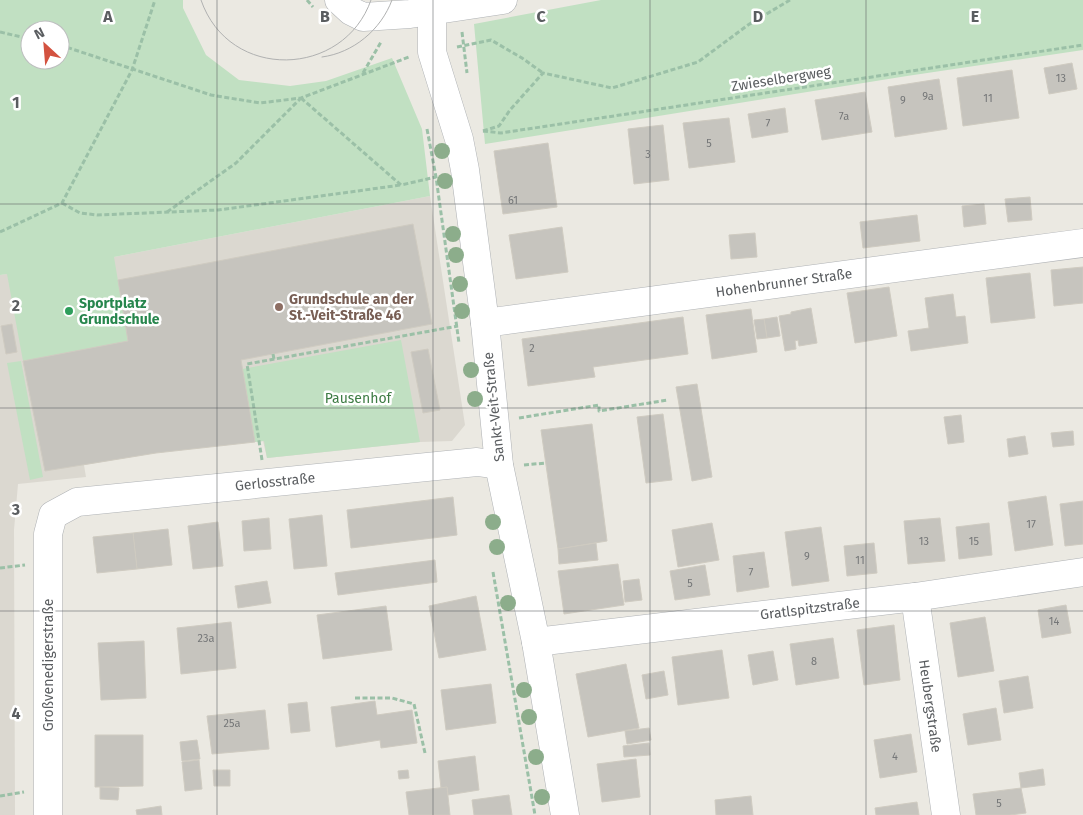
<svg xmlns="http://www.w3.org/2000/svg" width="1083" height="815" font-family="'Fira Sans',sans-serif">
<rect width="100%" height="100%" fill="#ebe9e2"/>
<path fill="#dbd8d0" d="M430,196L465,425L452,441L420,442L267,458L263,441L156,453L84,465L86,477L18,484L14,530L15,815H0V275L114,257Z"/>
<g fill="#c1e0c2" fill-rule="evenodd">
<path d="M0,0H183V8L206,55L239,80L290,86L326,81L392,58L422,129L430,196L114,257L128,341L23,361L7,274L0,275ZM30,30H60V60H30Z"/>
<path d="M601,0H1083V50L907,76L485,144L474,24Z"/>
<path d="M401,340L420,442L267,458L264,441L255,442L242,369Z"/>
<path d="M21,361L43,477L30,480L7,363Z"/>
</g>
<g fill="#c6c4be" stroke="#cfcbc1">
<path d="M1072,63L1077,89L1049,94L1044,68Z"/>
<path d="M1012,70L1019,118L963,126L957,78Z"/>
<path d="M939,79L947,129L895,137L888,87Z"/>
<path d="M865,92L872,132L822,140L815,100Z"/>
<path d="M785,108L788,132L752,138L748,114Z"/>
<path d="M729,118L735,162L689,168L683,123Z"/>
<path d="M663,125L669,180L634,184L628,129Z"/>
<path d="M548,143L557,207L503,214L494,151Z"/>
<path d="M1030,197L1032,220L1008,222L1005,199Z"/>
<path d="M984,204L986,224L964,227L962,206Z"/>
<path d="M917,215L920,241L863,248L860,222Z"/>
<path d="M413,224L432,324L241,360L255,442L156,453L45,471L23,361L128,341L118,280Z"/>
<path d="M562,227L568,272L516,279L509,235Z"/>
<path d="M755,233L757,257L731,259L729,235Z"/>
<path d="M1083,267V303L1054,306L1051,270Z"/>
<path d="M1030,273L1035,318L991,323L986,278Z"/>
<path d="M889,287L897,336L855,343L847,293Z"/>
<path d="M953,294L956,317L965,316L968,343L911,351L908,331L929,328L925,298Z"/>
<path d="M811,308L817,343L799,346L798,340L795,341L796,349L785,351L779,316L791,314V312Z"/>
<path d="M751,309L757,352L712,359L706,315Z"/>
<path d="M683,317L688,354L593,367L595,377L528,386L522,339Z"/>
<path d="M777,317L780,336L767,338L764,319Z"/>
<path d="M764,319L767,338L757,339L754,320Z"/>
<path d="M12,324L17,352L6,354L1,326Z"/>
<path d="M428,349L440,410L423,413L411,352Z"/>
<path d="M697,384L712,477L692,481L676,387Z"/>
<path d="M663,414L672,480L646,483L637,417Z"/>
<path d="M961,415L964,442L948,444L944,417Z"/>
<path d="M592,424L607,541L558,549L541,430Z"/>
<path d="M1073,431L1074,445L1053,447L1051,433Z"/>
<path d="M1025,436L1028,454L1009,457L1007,439Z"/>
<path d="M1046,496L1053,545L1015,551L1008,502Z"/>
<path d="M453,497L457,535L351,548L347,510Z"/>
<path d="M1083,501V544L1065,546L1060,504Z"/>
<path d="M322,515L327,566L294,569L289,519Z"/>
<path d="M269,518L271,549L244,551L242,521Z"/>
<path d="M940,518L945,561L908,564L904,521Z"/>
<path d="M218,522L223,566L193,569L188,526Z"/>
<path d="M712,523L719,560L678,567L672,530Z"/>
<path d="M989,523L992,555L959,559L956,527Z"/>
<path d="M821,527L829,581L792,586L785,532Z"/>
<path d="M168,529L172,565L137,569L133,533Z"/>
<path d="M133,533L137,569L97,573L93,537Z"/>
<path d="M596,543L598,560L559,564L558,549Z"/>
<path d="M874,543L877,573L847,576L844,546Z"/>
<path d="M764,552L769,587L737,592L733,556Z"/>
<path d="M435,560L437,582L338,595L335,573Z"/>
<path d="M618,564L624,605L564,614L558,571Z"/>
<path d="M705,565L710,595L675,600L670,571Z"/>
<path d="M639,579L642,600L625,602L623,581Z"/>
<path d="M267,581L271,603L238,608L235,586Z"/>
<path d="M476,596L486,650L439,658L429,606Z"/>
<path d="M1066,605L1071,633L1042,638L1038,610Z"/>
<path d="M386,606L392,650L323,659L317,615Z"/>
<path d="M985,617L994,671L958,677L950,623Z"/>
<path d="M231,622L236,668L181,674L177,628Z"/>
<path d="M894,625L900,680L864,685L857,630Z"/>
<path d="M833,638L839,678L796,685L790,644Z"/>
<path d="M144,641L146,698L101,700L98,643Z"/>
<path d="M722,650L729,698L678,705L672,657Z"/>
<path d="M773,651L778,680L753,685L748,655Z"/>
<path d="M626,664L639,728L588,737L576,674Z"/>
<path d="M664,671L668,695L646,699L642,675Z"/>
<path d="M1028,676L1033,708L1004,713L999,681Z"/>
<path d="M491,684L496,723L446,730L441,690Z"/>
<path d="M375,701L377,715L412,710L417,743L381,748L380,740L336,747L331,707Z"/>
<path d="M307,702L310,731L291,733L288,704Z"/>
<path d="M996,708L1001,740L968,745L963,714Z"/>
<path d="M265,710L269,749L212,754L207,716Z"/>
<path d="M649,728L651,740L627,744L625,731Z"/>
<path d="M911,734L917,772L880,778L874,740Z"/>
<path d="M95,735H143V786L95,787Z"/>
<path d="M197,740L200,759L182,761L180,742Z"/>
<path d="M649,743L650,755L624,757L623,746Z"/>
<path d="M475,756L479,790L448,795L447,787L441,788L438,761Z"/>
<path d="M636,759L640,797L602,802L597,764Z"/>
<path d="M199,760L202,789L185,791L182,762Z"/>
<path d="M1043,769L1045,785L1021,788L1019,773Z"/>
<path d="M213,770H230V786H214Z"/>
<path d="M408,770L409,778L399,779L398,771Z"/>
<path d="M100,787L119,788L118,800L100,799Z"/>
<path d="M447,787L450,815H409L406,792Z"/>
<path d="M1021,788L1026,813L1010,815H976L973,794Z"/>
<path d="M509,795L512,815H474L472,800Z"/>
<path d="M751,796L753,815H716L715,800Z"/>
<path d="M917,802L919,815H876L875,808Z"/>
<path d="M161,806L162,815H137L136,810Z"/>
</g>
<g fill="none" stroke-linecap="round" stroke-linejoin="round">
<defs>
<g id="minor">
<path d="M339,0L351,11L363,17L410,14L503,0"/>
<path d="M432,0V52L459,139L465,170L485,323L499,465L536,642L565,815"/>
<path d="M485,323L1083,243"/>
<path d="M915,597L946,815"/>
<path d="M536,642L915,597L1083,572"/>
<path d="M48,815V534L53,515L77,502L477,462L499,465"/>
</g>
</defs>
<use href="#minor" stroke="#afb2b5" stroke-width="29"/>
<g stroke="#9bc0a7" stroke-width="3" stroke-dasharray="5 2.5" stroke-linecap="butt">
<path d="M307,0L313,7"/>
<path d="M0,32L30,39"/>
<path d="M462,32L467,73"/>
<path d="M60,45L211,95L260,103L301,98L409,57"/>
<path d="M457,47L491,40L522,58L543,73"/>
<path d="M363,73L381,42"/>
<path d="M301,98L401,185L436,177"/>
<path d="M427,129L436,177L459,343"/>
<path d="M483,131L501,133L1083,45"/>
<path d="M483,131L499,126L510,110L543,73L612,88L698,62L748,25L790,0"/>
<path d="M62,203L80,213L97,215L218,210L401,185"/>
<path d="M167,212L236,163L301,98"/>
<path d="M0,232L62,203L132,70L155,0"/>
<path d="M273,354L274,359"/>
<path d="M519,418L599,405V411L668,400"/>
<path d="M262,460L247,364L458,326"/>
<path d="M524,465L546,463"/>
<path d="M0,568L25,565"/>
<path d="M493,572L535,815"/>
<path d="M355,698H392L414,704L425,753"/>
<path d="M0,796L24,792"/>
</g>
<use href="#minor" stroke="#fff" stroke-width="28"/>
<g stroke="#b0b1b1" stroke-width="1">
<path d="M201,0C229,82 344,78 371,0"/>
<path d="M322,57C353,53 381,30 392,0"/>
</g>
</g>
<g fill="#8cad8b">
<circle cx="442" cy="151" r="8"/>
<circle cx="445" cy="181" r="8"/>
<circle cx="453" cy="234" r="8"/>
<circle cx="456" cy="255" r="8"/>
<circle cx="460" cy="284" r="8"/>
<circle cx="462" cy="311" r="8"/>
<circle cx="471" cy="370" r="8"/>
<circle cx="475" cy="399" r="8"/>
<circle cx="493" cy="522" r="8"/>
<circle cx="497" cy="547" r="8"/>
<circle cx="508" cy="603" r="8"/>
<circle cx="524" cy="690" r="8"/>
<circle cx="529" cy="717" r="8"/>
<circle cx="536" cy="757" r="8"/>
<circle cx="542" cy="797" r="8"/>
</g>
<path fill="none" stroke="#5a5d60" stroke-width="1" stroke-opacity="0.55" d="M217,0V815M433,0V815M650,0V815M866,0V815M0,204H1083M0,408H1083M0,611H1083"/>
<circle fill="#8d6e63" stroke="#fff" stroke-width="2" cx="279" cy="307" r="5"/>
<circle fill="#2e9e5b" stroke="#fff" stroke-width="2" cx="69" cy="311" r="5"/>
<g text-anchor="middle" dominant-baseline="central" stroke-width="5" stroke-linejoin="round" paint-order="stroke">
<g font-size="11" fill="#757778">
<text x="1061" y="78">13</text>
<text x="928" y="96">9a</text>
<text x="988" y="98">11</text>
<text x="903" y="100">9</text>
<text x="844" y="116">7a</text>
<text x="768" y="123">7</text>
<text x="709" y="143">5</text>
<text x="648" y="154">3</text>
<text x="513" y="200">61</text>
<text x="532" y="348">2</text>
<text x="1031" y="524">17</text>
<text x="924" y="541">13</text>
<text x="974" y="541">15</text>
<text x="807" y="556">9</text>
<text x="860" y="560">11</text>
<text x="751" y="572">7</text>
<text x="690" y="583">5</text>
<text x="1054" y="621">14</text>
<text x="206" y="638">23a</text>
<text x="814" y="661">8</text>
<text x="232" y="723">25a</text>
<text x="895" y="756">4</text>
<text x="999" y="803">5</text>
</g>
<g font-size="14" fill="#5a5d60" stroke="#fff">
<text transform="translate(781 79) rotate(-9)">Zwieselbergweg</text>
<text transform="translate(784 283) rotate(-8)">Hohenbrunner Straße</text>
<text transform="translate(494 407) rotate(-96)">Sankt-Veit-Straße</text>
<text transform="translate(275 482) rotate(-6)">Gerlosstraße</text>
<text transform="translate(810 609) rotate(-7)">Gratlspitzstraße</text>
<text transform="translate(48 665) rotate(-90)">Großvenedigerstraße</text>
<text transform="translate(930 706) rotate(82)">Heubergstraße</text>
</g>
<g font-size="14" font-weight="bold" fill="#785e54" stroke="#fff" text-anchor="start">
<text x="289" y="299">Grundschule an der<tspan x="289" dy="16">St.-Veit-Straße 46</tspan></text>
</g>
<g font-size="14" font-weight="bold" fill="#27864d" stroke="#fff" text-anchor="start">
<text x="79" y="303">Sportplatz<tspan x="79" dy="16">Grundschule</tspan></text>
</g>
<g font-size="14" fill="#3e7c44" stroke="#fff">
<text x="358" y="398">Pausenhof</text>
</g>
</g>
<g font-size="16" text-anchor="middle" font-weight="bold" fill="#5a5d60" stroke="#fff" stroke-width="5" stroke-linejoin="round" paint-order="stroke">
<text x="108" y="22">A</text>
<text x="325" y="22">B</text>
<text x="541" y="22">C</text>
<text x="758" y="22">D</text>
<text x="975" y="22">E</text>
<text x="16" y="108">1</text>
<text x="16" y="311">2</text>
<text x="16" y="515">3</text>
<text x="16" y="719">4</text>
</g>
<g transform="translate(45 45) rotate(334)"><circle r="24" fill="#ffffff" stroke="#bdbebf"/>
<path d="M0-4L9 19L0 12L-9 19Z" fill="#d35240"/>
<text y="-8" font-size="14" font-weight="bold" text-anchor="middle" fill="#5a5d60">N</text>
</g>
</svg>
